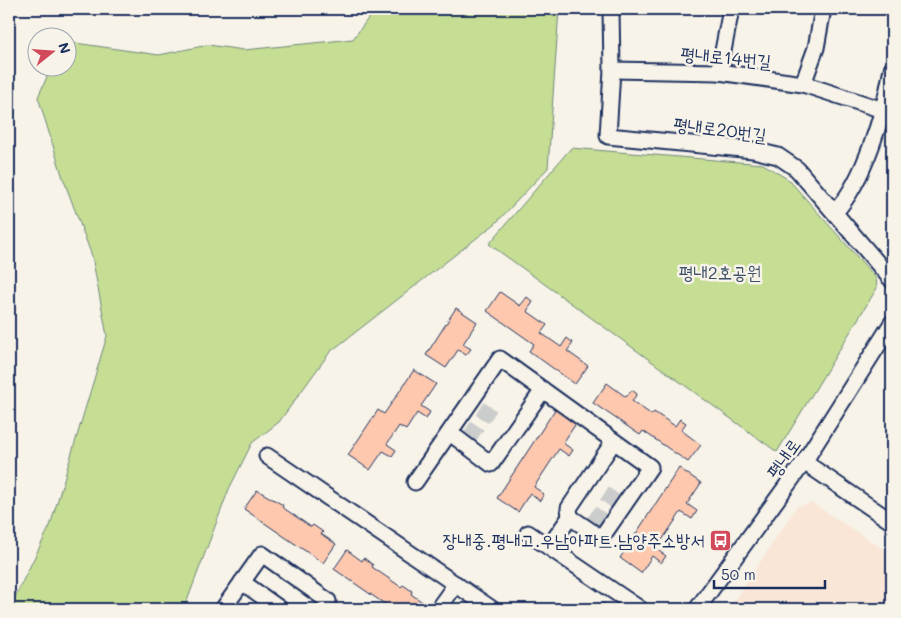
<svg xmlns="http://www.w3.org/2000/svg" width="901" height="618" font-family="Mali,'Poor Story',sans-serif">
<rect width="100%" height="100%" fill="#f7f3e8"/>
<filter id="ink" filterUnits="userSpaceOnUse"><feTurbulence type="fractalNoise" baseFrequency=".02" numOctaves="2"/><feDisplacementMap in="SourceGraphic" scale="10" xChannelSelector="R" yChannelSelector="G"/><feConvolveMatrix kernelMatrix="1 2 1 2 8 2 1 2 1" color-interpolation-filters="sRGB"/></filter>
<g filter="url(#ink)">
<path fill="#f9e6d7" d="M812,503L892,555V609H729L797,506Z"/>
<g fill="#c5de94" stroke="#708679">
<path d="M375,9H559L548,168L496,223L330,352L279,422L252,443L229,489L184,609H9L50,526L107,336L92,256L63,178L38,97L51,68H68V42L159,55L208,45L244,50L353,39Z"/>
<path d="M571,148L763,164L789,180L876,278L877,288L777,452L489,244Z"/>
</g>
<g fill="#fdc8ae" stroke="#1b2f5e">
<path d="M500,292L520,306L527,297L533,302L527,311L547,325L541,333L561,347L567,338L573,343L567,351L588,366L575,384L529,351L534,344L487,311Z"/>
<path d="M456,308L477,322L463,344L471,349L466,355L458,350L446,368L426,355Z"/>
<path d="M414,370L436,384L421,406L430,412L426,419L417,413L406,430L399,426L387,444L396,450L392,456L383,451L370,470L348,455L378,410L384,414Z"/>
<path d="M607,383L626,397L632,390L637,394L632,401L652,415L654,412L675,426L680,419L686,423L681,430L701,445L688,462L643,431L640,435L593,403Z"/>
<path d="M556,408L577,422L563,443L573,450L569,456L559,449L534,487L544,494L540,501L530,493L518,512L497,498Z"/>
<path d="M679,468L701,483L687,504L697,511L692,519L681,512L656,549L666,556L661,563L652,556L641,573L620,558Z"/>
<path d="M257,490L283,505L282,507L311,527L313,525L323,532L321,534L336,544L323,563L244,509Z"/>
<path d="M347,550L362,561L364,558L373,565L372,567L401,587L403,585L412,591L411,594L425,604L422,609H392L334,569Z"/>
<path d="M603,603L612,609H598Z"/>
</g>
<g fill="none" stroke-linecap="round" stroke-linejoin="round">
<g stroke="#cbcccc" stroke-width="15" stroke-dasharray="15 8" stroke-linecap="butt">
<path d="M469,438L492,404"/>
<path d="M593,523L616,490"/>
</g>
<defs>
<g id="minor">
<path d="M611,9L612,70L719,72L803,84L892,113"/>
<path d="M612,70L608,136L753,150L778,156L797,169L892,280"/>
<path d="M719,72L731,9"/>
<path d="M803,84L816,48L823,9"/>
<path d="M835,212C865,180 884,112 892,69"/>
<path d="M450,433L491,464L543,390"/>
<path d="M267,456L492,609"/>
<path d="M804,462L892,522"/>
<path d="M415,482L500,359L650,467L601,538L570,517L569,508L614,441"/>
<path d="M528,533L640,609"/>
<path d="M549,547L570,517"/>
<path d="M242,582L280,609"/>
<path d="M223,609L262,554L328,601"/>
<path d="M438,609L456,584"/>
<path d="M697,609L804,462L892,323"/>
</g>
</defs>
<use href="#minor" stroke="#1b2f5e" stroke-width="19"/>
<use href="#minor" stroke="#f7f3e8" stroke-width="15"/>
</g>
</g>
<defs>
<symbol id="bus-square" viewBox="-11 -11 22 22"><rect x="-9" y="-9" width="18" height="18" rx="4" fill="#d1495b" stroke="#f7f3e8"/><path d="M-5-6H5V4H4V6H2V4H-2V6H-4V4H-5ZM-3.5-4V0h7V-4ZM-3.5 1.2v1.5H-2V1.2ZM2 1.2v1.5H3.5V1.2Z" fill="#fff"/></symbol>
</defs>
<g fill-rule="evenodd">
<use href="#bus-square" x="708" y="528" width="25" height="25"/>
</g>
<g text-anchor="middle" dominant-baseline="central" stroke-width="5" stroke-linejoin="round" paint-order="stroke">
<g font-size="18" fill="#1b2f5e" stroke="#f7f3e8">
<text transform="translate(726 57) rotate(5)">평내로14번길</text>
<text transform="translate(720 129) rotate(7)">평내로20번길</text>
<text transform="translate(783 458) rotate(-55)">평내로</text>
</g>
<g font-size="18" fill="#3d5269" stroke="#f7f3e8">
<text x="720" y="272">평내2호공원</text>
</g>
<g font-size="18" fill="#1b2f5e" stroke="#f7f3e8" text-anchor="end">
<text x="705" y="540">장내중.평내고.우남아파트.남양주소방서</text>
</g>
</g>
<rect width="901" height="618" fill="none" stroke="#f7f3e8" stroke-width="30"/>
<rect x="15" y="15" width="871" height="588" fill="none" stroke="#1b2f5e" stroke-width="2" filter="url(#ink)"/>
<g transform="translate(52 52) rotate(73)"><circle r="24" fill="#f7f3e8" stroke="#9fa5b1"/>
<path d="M0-4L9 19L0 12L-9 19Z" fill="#d1495b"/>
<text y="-8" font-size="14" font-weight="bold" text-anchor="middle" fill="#1b2f5e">N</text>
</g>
<path d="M714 580v8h111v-8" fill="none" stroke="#1b2f5e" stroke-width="2.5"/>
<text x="721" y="580" font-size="15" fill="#1b2f5e" stroke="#f7f3e8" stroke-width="4" paint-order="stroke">50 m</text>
</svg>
